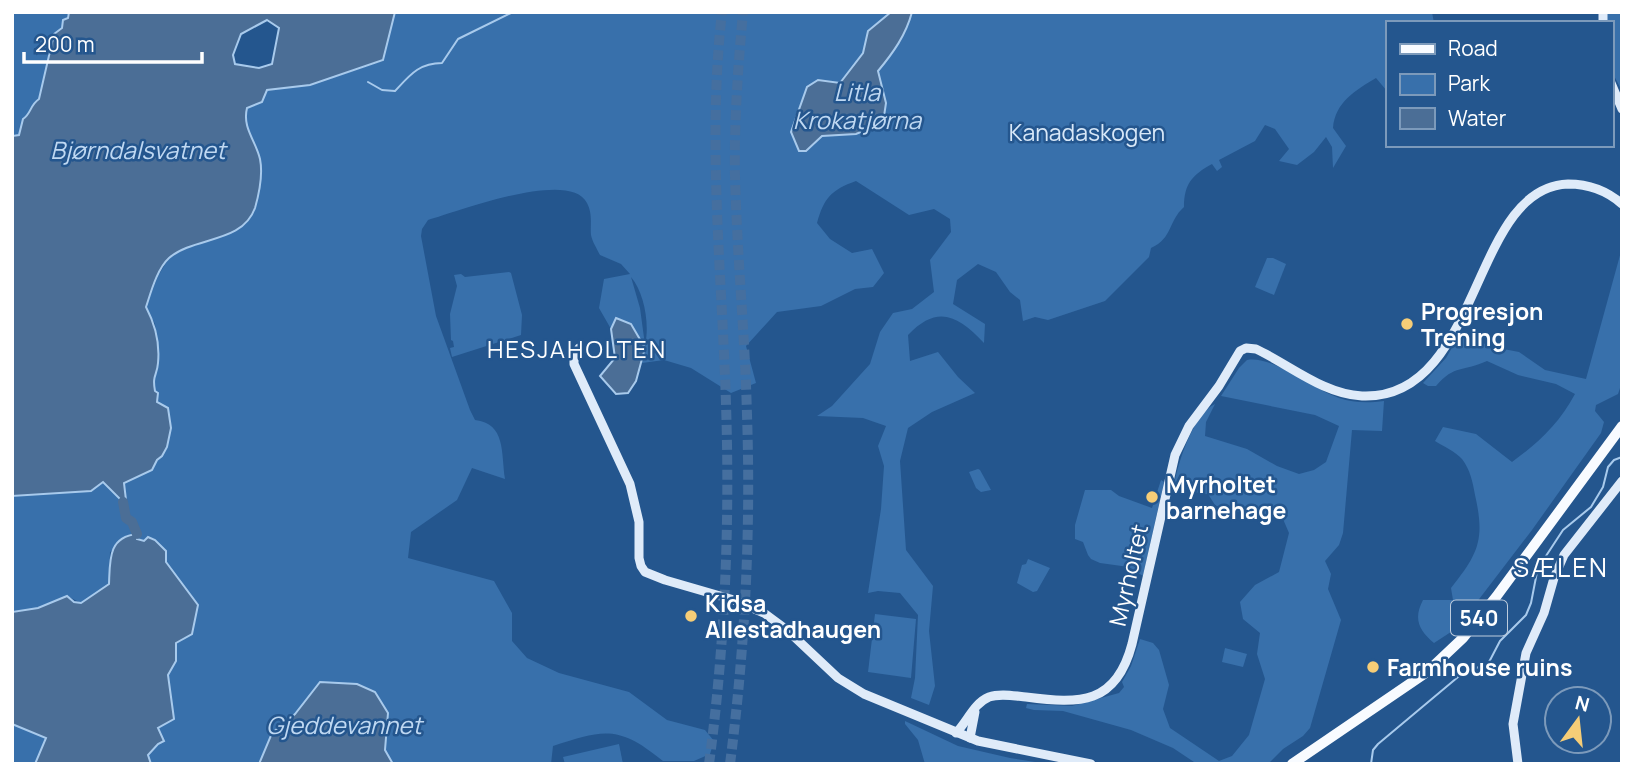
<svg xmlns="http://www.w3.org/2000/svg" width="1634" height="776" font-family="Manrope,sans-serif">
<rect width="100%" height="100%" fill="#24568e"/>
<g fill="#3870ab" fill-rule="evenodd">
<path d="M12,12H69L62,28L54,34L39,99C30,105 31,114 23,119L19,135L12,136Z"/>
<path d="M395,12H891L868,31L863,53L840,84L807,87L791,132L806,151L822,136L856,134L886,103L878,71C893,53 906,35 912,12H1432L1434,23H1387V91L1376,78C1356,90 1335,102 1333,128L1346,146L1333,168L1332,147L1326,137L1314,152L1297,165L1279,161L1289,149L1275,129L1265,125L1255,141L1219,160L1222,167L1217,171L1212,164C1192,175 1184,184 1184,207C1168,221 1173,238 1151,248L1149,257L1105,301L1048,320L1035,317L1023,321L1020,300L1010,292L996,272L978,264L957,280L953,304L985,324L984,343C958,316 938,304 908,335L910,361L938,352L958,377L975,393L932,412L908,428L900,461L906,550L933,586L929,631L935,686L929,705L911,698L915,678L918,615L900,593L878,591L868,593L881,509L884,466L878,446L886,426L863,418L817,416L832,406L870,364L880,332L893,313L912,309L934,292L930,260L951,232L950,219L934,209L909,215L856,181C831,190 824,198 817,223L830,239L852,253L872,249L884,273L873,287L855,289L821,306L777,312L746,346L756,383L731,393L691,368L664,360L642,363L645,348L616,318L611,329L599,308L604,279L630,274L621,264L600,255C597,249 592,241 591,235C590,224 593,215 587,203C570,168 457,212 428,220L422,229L421,236L436,316L470,410L475,420C506,424 501,452 505,479L472,468L457,500L411,532L408,558L494,581L512,613V641L527,658L559,673L629,692L667,720L705,730L714,741L710,754L694,761H663C619,725 604,729 553,746L551,764H393L385,750L375,692L357,684L320,682L295,714L272,733L259,764H151L148,756L158,744L157,728L174,719L168,675L176,661V643L197,605L166,562L155,540L149,537L144,541L137,539V534L110,552L109,584L81,603L67,596L38,608L12,612V496L91,491L103,482L112,489L153,469L157,460L162,456L157,402L151,376L156,336L155,324L146,307L158,276L169,258L191,246L251,138L244,118L247,108L262,102L267,90L310,85L383,61ZM631,277C644,292 650,324 645,345L640,308Z"/>
<path d="M1606,12H1622V91L1611,70V23H1606Z"/>
<path d="M1622,248L1620,388L1618,394L1596,405L1595,411L1604,422L1601,433L1532,530L1457,628L1434,643C1419,630 1413,619 1423,600H1453L1451,588C1479,553 1485,539 1475,495C1473,483 1470,469 1462,459C1456,452 1443,446 1435,441L1443,427L1476,434L1512,462C1538,443 1559,424 1575,394L1556,384L1518,375L1487,361C1463,372 1455,364 1436,386H1428L1423,383L1446,358L1460,334L1493,347L1519,352L1545,370L1586,379Z"/>
<path d="M1267,258H1273L1286,264L1274,295L1255,287Z"/>
<path d="M509,272L511,273L522,315L521,335L452,357L450,348L454,347L453,341L451,340L450,314L457,286L454,275L461,274L465,277Z"/>
<path d="M1247,360C1273,355 1314,390 1339,398C1354,403 1368,403 1384,401L1382,431L1352,430L1343,533L1339,545L1325,561L1331,574L1328,589L1341,620L1310,728L1303,736L1283,749L1268,764H1197L1173,748L1131,730L1063,711L1034,710L1026,708L1027,704L1072,706L1119,693L1124,687L1122,682L1131,666L1140,639L1153,643L1159,650L1169,685L1163,709L1170,728L1219,761L1232,756L1249,735L1265,679L1257,654L1260,633L1243,619L1240,602L1255,585L1279,572L1289,533L1283,519L1225,510L1215,505L1208,494C1195,494 1187,488 1174,485C1178,463 1193,414 1215,404L1206,422L1205,436L1247,449L1277,466L1299,474L1314,470L1326,462L1339,426L1315,415L1221,396L1239,368Z"/>
<path d="M978,469L980,470L991,490L981,492L976,488L969,472Z"/>
<path d="M1161,480L1164,482L1143,576L1129,567L1100,563L1091,559L1088,555L1083,542L1075,539V525L1085,490H1111L1119,496L1152,508Z"/>
<path d="M1028,559L1050,568L1037,591L1033,592L1017,583L1022,565L1026,564Z"/>
<path d="M875,614L916,619L911,678L868,672Z"/>
<path d="M1225,648L1247,654L1243,667L1222,662Z"/>
<path d="M905,721L958,746L1010,758L1048,764H925L918,740L905,724Z"/>
<path d="M12,724L46,738L35,764H12Z"/>
<path d="M619,744L623,764H565L563,757Z"/>
</g>
<g fill="#4b6e96" stroke="#a8caec" stroke-width="2" fill-rule="evenodd">
<path d="M69,12H395L383,60L310,85L267,90L262,102L247,108C242,128 256,141 260,159C263,174 259,194 255,208C242,244 195,236 169,258C157,269 151,292 146,307C155,324 160,343 158,363C157,376 152,375 155,391L158,393L157,402L168,408L171,428L167,447L162,456L157,460L152,470L124,483L126,500L123,502L103,482L91,491L12,496V136L19,135L23,119C31,114 30,105 39,99L54,34L62,28L63,20L68,18ZM267,20L279,28L272,64L259,68L235,64L233,55L241,34Z"/>
<path d="M891,12H912C906,35 893,53 878,71L886,103L883,123L856,134L822,136L806,151H799L791,132L807,87L818,80L840,83L863,53L868,31Z"/>
<path d="M616,318L631,324L645,348L636,381L628,393L616,394L600,376L615,358L611,329Z"/>
<path d="M137,534V539L144,541L148,537L155,540L166,551V562L198,605L192,634L176,643V661L168,675L174,719L158,728L164,741L158,744L148,755L151,764H35L46,738L12,724V612L38,608L67,596L74,602L81,603L109,584C110,560 108,537 137,534Z"/>
<path d="M320,682L357,684L375,692L388,713L385,750L393,764H259L272,733L295,714Z"/>
</g>
<g fill="none" stroke-linecap="round" stroke-linejoin="round">
<g stroke="#a8caec" stroke-width="2">
<path d="M368,82L382,90L395,91C410,75 419,63 442,63L458,39L513,12"/>
<path d="M1371,764L1373,750L1378,744L1464,672L1488,664L1500,641L1526,615L1531,603L1537,572L1542,562L1563,530L1591,507L1603,487L1608,467L1614,460L1622,457"/>
</g>
<path stroke="#4b6e96" stroke-width="10" d="M123,502L126,518L132,522L137,534"/>
<g stroke="#456f9f" stroke-width="10" stroke-dasharray="10 5" stroke-linecap="butt">
<path d="M709,764C725,645 730,524 726,404C722,273 707,143 722,12"/>
<path d="M730,764C745,648 751,531 747,415C745,335 737,256 735,176C734,122 738,67 743,12"/>
</g>
<g stroke="#dfebf9" stroke-width="9">
<path d="M1603,23V12"/>
<path d="M1611,83L1622,109"/>
<path d="M579,348L574,358V364L630,484L639,522V558L641,566L645,572L665,580L734,600L764,613L787,630L838,678L864,694L978,741L1091,764"/>
<path d="M956,733C967,722 974,703 989,697C1000,693 1015,696 1026,697C1080,704 1116,705 1132,644L1175,455L1189,426L1219,386L1240,351L1246,348L1256,349C1290,365 1323,394 1362,396C1482,401 1470,187 1568,184C1589,184 1606,190 1622,204"/>
<path d="M970,738L975,712"/>
<path d="M1518,764L1513,724L1526,653L1544,613L1554,578L1564,555L1622,481"/>
</g>
<path stroke="#f8fbff" stroke-width="10" d="M1292,764L1427,672L1463,638L1496,597L1622,426"/>
</g>
<g fill="#f6cd77" stroke="#24568e" stroke-width="2.5">
<circle cx="1407" cy="324" r="7"/>
<circle cx="1152" cy="497" r="7"/>
<circle cx="691" cy="616" r="7"/>
<circle cx="1373" cy="667" r="7"/>
</g>
<g text-anchor="middle" dominant-baseline="central" stroke-width="5" stroke-linejoin="round" paint-order="stroke">
<rect fill="#24568e" stroke="#bdccdd" stroke-width="2" x="1451" y="600.5" width="56" height="35" rx="5"/>
<g font-size="21" font-weight="bold" fill="#fff">
<text x="1479" y="618">540</text>
</g>
<g font-size="23" fill="#d8e8f8" stroke="#24568e">
<text x="1087" y="132">Kanadaskogen</text>
</g>
<g font-size="23" font-weight="bold" fill="#fff" stroke="#24568e" text-anchor="start">
<text x="1421" y="311">Progresjon<tspan x="1421" dy="26">Trening</tspan></text>
<text x="1166" y="484">Myrholtet<tspan x="1166" dy="26">barnehage</tspan></text>
<text x="705" y="603">Kidsa<tspan x="705" dy="26">Allestadhaugen</tspan></text>
<text x="1387" y="667">Farmhouse ruins</text>
</g>
<g font-size="23" fill="#fff" stroke="#24568e">
<text transform="translate(1128 575) rotate(-77)">Myrholtet</text>
</g>
<g font-size="24" font-style="italic" fill="#bfd8f2" stroke="#24568e">
<text x="857" y="91">Litla<tspan x="857" dy="28">Krokatjørna</tspan></text>
<text x="138" y="149">Bjørndalsvatnet</text>
<text x="344" y="724">Gjeddevannet</text>
</g>
<g font-size="24" letter-spacing="2" fill="#fff" stroke="#24568e">
<text x="577" y="348">HESJAHOLTEN</text>
</g>
<g font-size="26" letter-spacing="2" fill="#fff" stroke="#24568e">
<text x="1561" y="567">SÆLEN</text>
</g>
</g>
<rect width="1634" height="776" fill="none" stroke="#ffffff" stroke-width="28"/>
<rect x="1386" y="21" width="228" height="126" fill="#24568e" stroke="#7c9abb" stroke-width="2"/>
<rect x="1400" y="44" width="35" height="10" fill="#f8fbff" stroke="#7c9abb" stroke-width="2"/>
<text x="1448" y="56" font-size="21" fill="#ffffff">Road</text>
<rect x="1400" y="74" width="35" height="21" fill="#3870ab" stroke="#7c9abb" stroke-width="2"/>
<text x="1448" y="91" font-size="21" fill="#ffffff">Park</text>
<rect x="1400" y="108" width="35" height="21" fill="#4b6e96" stroke="#7c9abb" stroke-width="2"/>
<text x="1448" y="126" font-size="21" fill="#ffffff">Water</text>
<g transform="translate(1578 720) rotate(15)"><circle r="33" fill="#24568e" stroke="#7c9abb" stroke-width="2"/>
<path d="M0-5L12 26L0 18L-12 26Z" fill="#f6cd77"/>
<text y="-10" font-size="19" font-weight="bold" text-anchor="middle" fill="#ffffff">N</text>
</g>
<path d="M24 52v10h178v-10" fill="none" stroke="#ffffff" stroke-width="3.5"/>
<text x="35" y="52" font-size="21" fill="#ffffff" stroke="#24568e" stroke-width="5" paint-order="stroke">200 m</text>
</svg>
